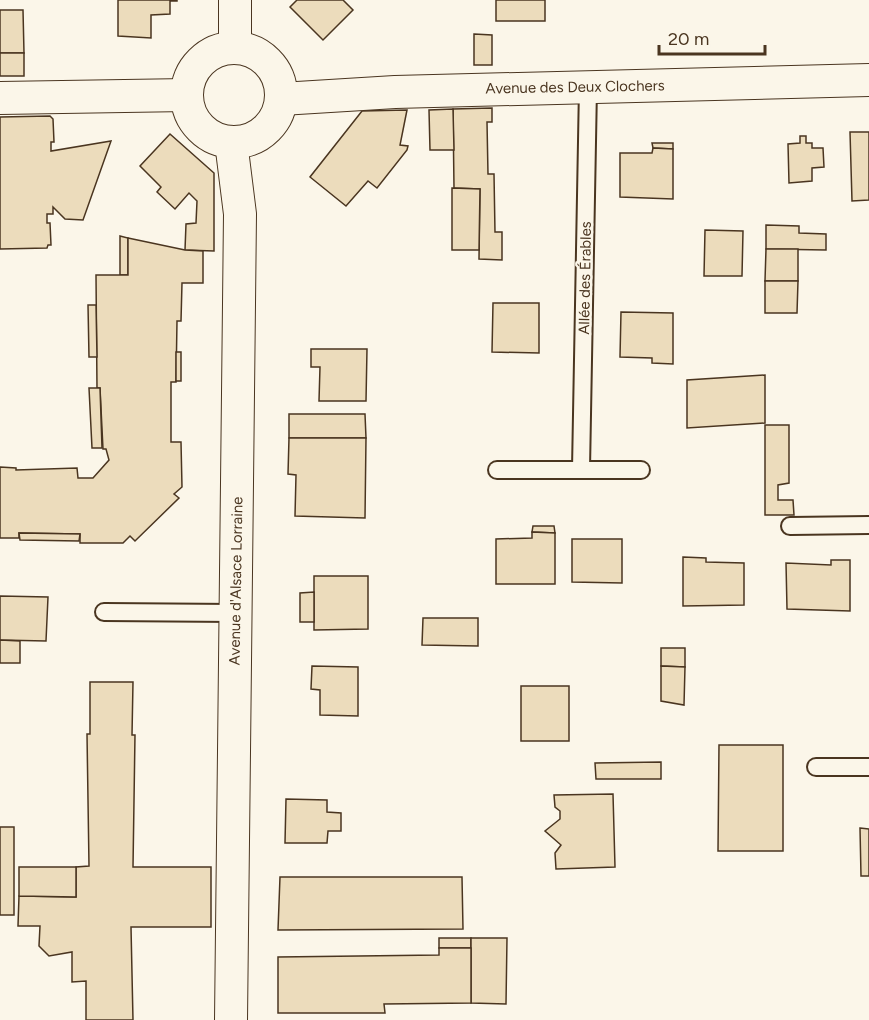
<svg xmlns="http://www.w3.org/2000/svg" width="869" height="1020" font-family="Figtree,sans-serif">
<rect width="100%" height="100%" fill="#fbf6e9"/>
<g fill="#ecdcbc" stroke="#4a3520" stroke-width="1.5">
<path d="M118,0H177V1H170V14L151,15V38L118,36Z"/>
<path d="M297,0H343L353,10L323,40L290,7Z"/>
<rect x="496" y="0" width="49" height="21"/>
<path d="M0,10H23L24,53H0Z"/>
<path d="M474,34L492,35V65H474Z"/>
<rect x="0" y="53" width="24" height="23"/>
<path d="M492,108V122H487L488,174H494L495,232H502V260L479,259L480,189L454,188L453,109Z"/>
<path d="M453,109L454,150H430L429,110Z"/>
<path d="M407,110L400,145L408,146L407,150L377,188L368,181L346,206L310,177L362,111Z"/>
<path d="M50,116L53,119L54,142H51V151L111,141L83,220L65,219L53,207V214H47V223H50L51,245H48L47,248L0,249V117Z"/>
<path d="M850,132H869V200L852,201Z"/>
<path d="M170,134L214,173V251L185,250L186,224L196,223L197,201L189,193L175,209L157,192L161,187L140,166Z"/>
<path d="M800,136H806V143H812V148H823L824,167L812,168V181L789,183L788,144L800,143Z"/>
<path d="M652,143H673V149L653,148Z"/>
<path d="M653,148L673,149V199L620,197V153H652Z"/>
<path d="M452,188L480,189L479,250H452Z"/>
<path d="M766,225L799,226V233L826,234V250L766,249Z"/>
<path d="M705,230L743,231L742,276H704Z"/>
<path d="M120,236L128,238V275H120Z"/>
<path d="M128,238L185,250L203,251V283H182L181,321H177L176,382H171V442H181L182,487L174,494L179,498L135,541L130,536L123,543H80V534L19,533V538H0V467L16,468V470L77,468L78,478H93L109,460L106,449H103L100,388H97L96,275H128Z"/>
<path d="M766,249H798V281H765Z"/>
<path d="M765,281H798L797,313H765Z"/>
<path d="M493,303H539V353L492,352Z"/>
<path d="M88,305H96L97,357H89Z"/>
<path d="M621,312L673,313V364L652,363V358L620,357Z"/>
<path d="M311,349H367L366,401H319L320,367H311Z"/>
<rect x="176" y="352" width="5" height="29"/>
<path d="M765,375V423L687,428V380Z"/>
<path d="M89,388H100L102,448H92Z"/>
<path d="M289,414H365L366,438H289Z"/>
<path d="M765,425H789V483L778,485V500H793L794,515H765Z"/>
<path d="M289,438H366L365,518L295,516L296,475L288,474Z"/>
<path d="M533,526H554L555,533L532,532Z"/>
<path d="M532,532L555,533V584H496V539L532,538Z"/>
<path d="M19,533L80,534L79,541L20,540Z"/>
<path d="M572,539H622V583L572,582Z"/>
<path d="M683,557L706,558V562L744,563V605L683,606Z"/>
<path d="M831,560H850V611L787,609L786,563L831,565Z"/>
<path d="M314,576H368V629L314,630Z"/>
<path d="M314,592V622H300V593Z"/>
<path d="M0,596L48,597L46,641L0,640Z"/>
<path d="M423,618H478V646L422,645Z"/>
<path d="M0,640L20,641V663H0Z"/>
<path d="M661,648H685V667L661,666Z"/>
<path d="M312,666L358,667V716L320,715V690L311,689Z"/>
<path d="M661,666L685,667L684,705L661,701Z"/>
<path d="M90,682H133L132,735H135L133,867H211V927H131L133,1020H86V981L72,982V952L49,956L39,946L40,926H18L19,896L76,897V867L89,866L87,734H90Z"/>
<rect x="521" y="686" width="48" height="55"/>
<path d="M719,745H783V851H718Z"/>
<path d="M661,762V779H596L595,763Z"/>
<path d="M613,794L615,867L556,869L555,853L561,845L545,831L560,819V811L555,807L554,795Z"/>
<path d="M286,799L327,800V812L341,813V831H328L327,843H285Z"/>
<rect x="0" y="827" width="14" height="88"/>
<path d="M860,828L869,829V876H861Z"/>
<path d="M19,867H76V897L19,896Z"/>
<path d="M280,877H462L463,929L278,930Z"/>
<rect x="439" y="938" width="32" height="10"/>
<path d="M471,938H507L506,1004L471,1003Z"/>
<path d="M439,948H471V1003L384,1004L385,1013H278V957L439,955Z"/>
</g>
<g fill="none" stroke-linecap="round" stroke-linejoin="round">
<defs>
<g id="service">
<path d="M581,469L588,87"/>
<path d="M497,470H641"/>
<path d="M790,526L869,525"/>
<path d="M104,612L235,613"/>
<path d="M816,767H869"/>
</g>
<g id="minor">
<path d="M235,0V48"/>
<circle cx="234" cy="95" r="47"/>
<path d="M0,98L187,95"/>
<path d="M281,99L395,92L869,80"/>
<path d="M231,142L240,214L231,1020"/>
</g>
</defs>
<use href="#service" stroke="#4a3520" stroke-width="20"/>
<use href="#minor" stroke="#4a3520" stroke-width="34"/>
<use href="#service" stroke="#fbf6e9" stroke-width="16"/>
<use href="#minor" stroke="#fbf6e9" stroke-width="32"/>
</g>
<g text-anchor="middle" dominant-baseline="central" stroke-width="4.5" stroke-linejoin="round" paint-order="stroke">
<g font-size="15" fill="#4a3520" stroke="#fbf6e9">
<text transform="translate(575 87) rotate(-1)">Avenue des Deux Clochers</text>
<text transform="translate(585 278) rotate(-89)">Allée des Érables</text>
<text transform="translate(236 581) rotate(-89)">Avenue d'Alsace Lorraine</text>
</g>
</g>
<path d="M659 45v9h106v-9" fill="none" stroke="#4a3520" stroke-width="3"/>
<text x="668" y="45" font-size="18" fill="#4a3520" stroke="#fbf6e9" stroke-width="4.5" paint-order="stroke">20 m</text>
</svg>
